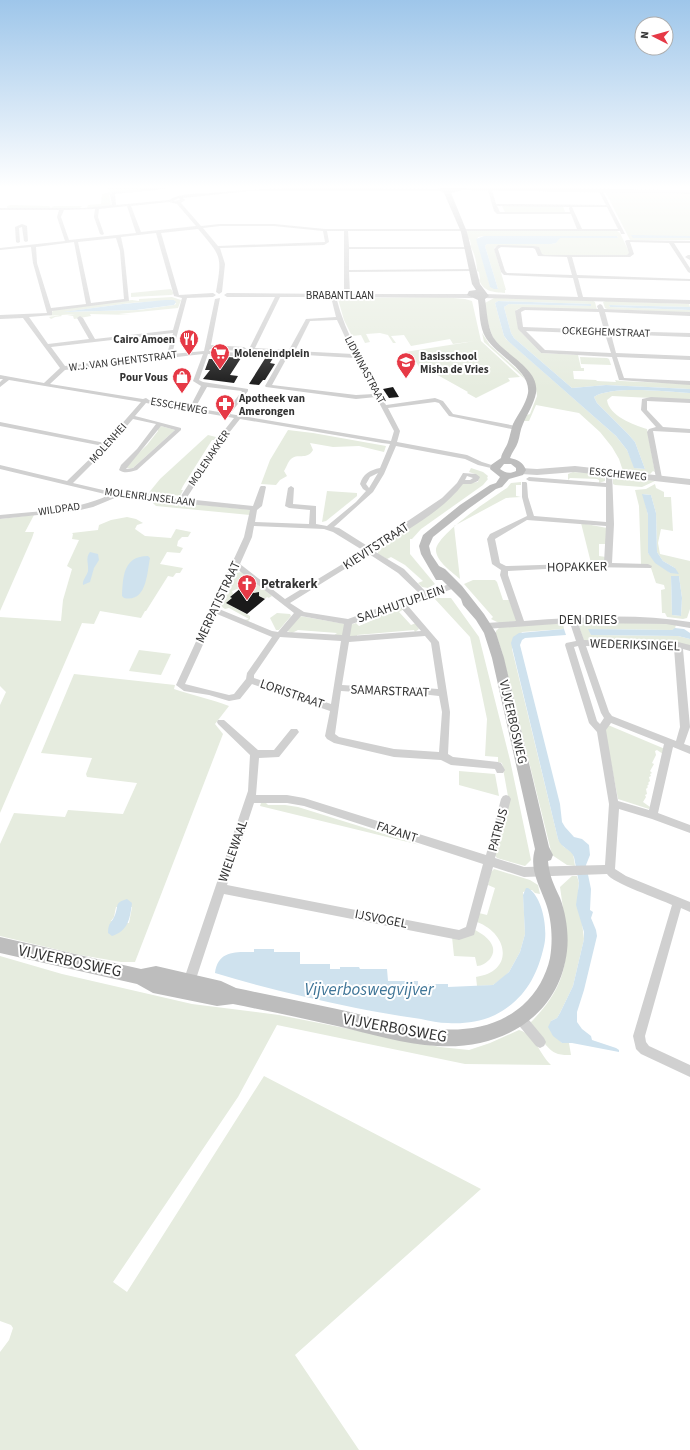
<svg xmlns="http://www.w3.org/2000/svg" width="690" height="1450" font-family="'Source Sans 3',sans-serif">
<rect width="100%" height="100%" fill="#fff"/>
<g fill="#e6ecdf" fill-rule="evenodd">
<path d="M108,186H156L158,188L113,192L109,195L111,204L113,205L87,208L88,205L101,204L102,194L110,192Z"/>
<path d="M605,191L690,193V240H630Z"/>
<path d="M11,205L49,206L51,208L54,206H82L80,208H70L7,209V206Z"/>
<path d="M502,206H563L565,212H505Z"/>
<path d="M470,230L617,231L620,233L630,254L627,255H545L541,254L539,248L496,247L494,248L506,290H505V293C493,292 484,292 479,280L480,279L479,272L477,271C477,264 475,253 470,246L471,245L470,240L468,239L467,231ZM484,236H617L618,238H558L556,243L551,244H487L485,246L498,289L490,286L477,240L478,237Z"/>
<path d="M171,289L174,294L171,295L131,297V293Z"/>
<path d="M172,297L181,300L178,308L118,314L131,315L90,314L91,316L74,319L73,316L67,315L75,314L61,315L62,316L55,317L51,319L49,317L60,315L46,316L51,315L53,310L132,300L139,301V299ZM174,300L176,304L174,305L139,310L64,312L130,303Z"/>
<path d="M442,297L465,299L472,301L481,341L520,377L508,378L510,381L476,398L467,393L468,392L434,373L445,371L442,367L426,368L428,371L422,372L412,355L405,352L475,341L453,344L450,339L411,346L404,335L391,336L396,343H393L388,335L380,333L366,334L370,342L365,343L361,335L352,336L344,320L338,299L341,298Z"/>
<path d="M494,298L592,300L595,302L597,310L524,308H520L516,310L521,332L541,353L578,355L581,368H584V371H573L574,379L596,380L597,381L616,382L615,380L621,381L690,384V389L606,385L572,388L514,338L511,333L504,307L509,304L591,306V304L498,301L495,303L504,336L506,339L616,436L627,450L635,468L645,469L635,442L628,434L597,403L594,397C612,385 668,392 690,393V400L612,396L607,400C609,416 634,425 647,429L655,472L653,471L650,474L623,471L619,459L612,447L600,432L579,413L536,405L529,421H524L527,415L530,414L537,396L536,388L495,341C489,330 486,316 485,303Z"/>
<path d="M606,301L689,304L690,307L609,305L610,307L690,310V313L607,309L605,308L603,302Z"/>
<path d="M482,333L490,345L520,372L526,380L484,342Z"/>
<path d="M580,357L607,358L609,359L611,365L581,364Z"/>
<path d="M161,426L175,430L133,468H126V465L147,445L158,431L157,429Z"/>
<path d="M288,430L313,433L386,446L384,452L359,446L333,447L310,443L313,450C307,461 297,452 290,460C288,462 286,468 284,471L287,476L280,480L276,485L261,484L270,460Z"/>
<path d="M208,435L216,437L214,440H212L183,486L181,490H183L180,496L174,495L173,497L147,495L160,479Z"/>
<path d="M471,468L483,472L488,476L487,478L488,479L483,485L421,529L412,539H410V554L435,584L428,588L422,587L418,583L423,581L405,565L391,557L387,559L378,554V547L454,494L462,484L478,482L479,478L475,474L469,472Z"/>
<path d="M573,472C584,473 596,470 605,478V481L599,483V480L597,479L570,478L568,480V474Z"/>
<path d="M617,476L655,481L642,487L615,485L613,484V478Z"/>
<path d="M521,482V485H516V496L521,497L506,498L454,526L460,579C452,572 437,562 436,551C434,536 493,497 507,488L511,483Z"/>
<path d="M655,484L656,488L664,492V497H671L673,531L661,529L658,543L660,554L690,561V609L687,618L683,619L667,617L665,613H662L661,590L665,589L664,585L656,583L650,565L641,564L639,506L635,490L646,489ZM643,494L651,495L656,513L657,552L663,561L675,568L670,573L648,553V515ZM671,576H679L682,598L681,616L672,615Z"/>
<path d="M327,491L357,493V496L326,521L322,522Z"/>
<path d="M155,500L252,510L250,515L156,506L153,503Z"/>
<path d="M34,515L25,532H34L32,538L0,611V519Z"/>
<path d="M127,517L136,519L143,523L137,525L135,529L145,536L171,538L176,529L191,532L188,537H182L178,541L177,546L183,548L180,553L167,552L160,564L183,568L180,573H176L173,577L168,576L146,611H145L141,618L100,611L94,624L82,623L0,813V705L6,692L0,686V617L61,621L63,600L72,569L67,566L79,540L72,539L73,534L72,533L98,530L99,525L111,520Z"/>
<path d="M581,523L607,528L606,544H599V556L606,557L605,561L598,564L591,563Z"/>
<path d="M242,572L272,596L267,599L269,598L267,597L265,599L258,595V593H254L242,587L232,591L233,594L230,597L234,599L226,603L250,616V619L247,622L243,620L249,619L229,608L225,609L221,606L236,573Z"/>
<path d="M473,580H495L497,582L503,600H509L517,621L499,623L491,619L493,617L464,584Z"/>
<path d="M434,598H451L479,637L510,760L531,860L525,866L497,858L494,854L509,802L502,763L498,762V757L485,756L487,719L470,637Z"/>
<path d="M400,607L404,609L399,612L411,625L416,623L419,629L415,632L414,630L357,635V638L349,636L350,625L356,623L359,626L380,617L378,614L382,613L384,616L394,612L391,609Z"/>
<path d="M277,613L290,614L291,616L279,630H276L270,618Z"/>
<path d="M300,616L345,624L344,635L333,636L337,633L298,630L292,633L287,631Z"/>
<path d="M580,622L676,624L675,629L672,630L589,629L591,635L678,636L690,639V646L584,641L579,626Z"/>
<path d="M563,623L564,629L522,632L512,649L558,839L564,847L573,853L575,866L567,865L552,855L502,652L496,634V631L500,627Z"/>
<path d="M139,650L171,654L161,675L129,671Z"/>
<path d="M74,674L175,685L174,689C192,695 211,699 229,706L215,724L223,734L135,962H121L80,955L0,936V844L14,813L65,817L68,810L123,814L137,783L87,777L86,774L92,758L41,753ZM116,907H132L129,923L111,921L114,917Z"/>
<path d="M608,725L665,749L663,754L657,750L655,751L656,755L652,763L654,764L650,771L652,773L650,774L651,776L649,777L650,781L648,783L649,784L647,786L648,787L646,789L647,794L645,795L646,797L643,802L650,807L649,809L618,799L605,732Z"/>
<path d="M459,771L495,774L499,796L459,785Z"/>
<path d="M261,803H266L268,805H285L298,807L420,845L260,806Z"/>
<path d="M494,869L530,880L538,885L540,894L535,893L532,890L523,892L525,934L520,952L509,972L504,977L493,985L477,986L476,977C514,972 509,934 477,922L479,913L487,915L495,888L488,885L491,872Z"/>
<path d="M572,876H577L579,883L578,890L584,939L573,986L560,1013L557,1018L551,1021V1032L562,1043H569L571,1055C567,1055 562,1055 558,1054C546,1050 537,1032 530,1023C576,978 568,944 560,887Z"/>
<path d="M475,930C485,935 500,946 490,959C486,963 482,966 477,966L475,957L454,956L452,937C462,938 468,939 475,930Z"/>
<path d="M0,956L62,974L192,1004L279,1015L440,1047L469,1050L490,1043L519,1030C536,1035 539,1054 551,1065L465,1064L277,1025L238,1097L113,1282L127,1292L264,1076L481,1189L295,1355L359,1450H0V1352L9,1340L13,1328L11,1325L0,1321Z"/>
</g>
<g fill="#cfe2ee">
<path d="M631,235L690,236V238H633Z"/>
<path d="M484,236H617L618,238H560L556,243L551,244H487L485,246L498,289H494L490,287L476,239Z"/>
<path d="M165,300H174L176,302L174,305L136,310L63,312L123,304Z"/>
<path d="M498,301L591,304V306L509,304L504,307L511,333L514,338L572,388L606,385L690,389V393C668,392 612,385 594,397L597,403L628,434L635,442L645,469L634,468L627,450L616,436L508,341L504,336L495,303Z"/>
<path d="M609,305L690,307V310L610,307Z"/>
<path d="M642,494L651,495L656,513L657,552L663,561L675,568L679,574L670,573L655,563L648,553V515Z"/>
<path d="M90,552L98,554L99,560L94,568L90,582L83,585C82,580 87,576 88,571C89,564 85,558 90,552Z"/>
<path d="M148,556L150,558C147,572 147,603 124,598L122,596C123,577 123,556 148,556Z"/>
<path d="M671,576H679L682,598L681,616L672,615Z"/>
<path d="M675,628L684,629L690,633V639L678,636L591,635L588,629L672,630Z"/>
<path d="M564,629L566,635L525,638L522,640L520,645L560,804L562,822L565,827L574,837L582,839L589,845L590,855L586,865L591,889L590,910L593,912L591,918L596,930L597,936L584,990L577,1012V1022L582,1029L591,1036L592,1040L616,1048L619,1050V1052L572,1043H562L553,1036L548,1027L551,1021L557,1018L560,1013L573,986L584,939V932L576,905L579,883L574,857C571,849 561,848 558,839L511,643L513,637L519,633Z"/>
<path d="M526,888H528C543,897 548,930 544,946C537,977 524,1000 495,1015C481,1022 463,1024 448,1023C439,1023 430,1021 421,1019C399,1016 377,1012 356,1008C308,998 261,987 215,973C218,950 236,952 254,952V949H274V952H300V964H330V969H340V967H359L360,969H387L388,981H418V987H428V984H448V987L493,985L509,972L520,952L525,934L523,895Z"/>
<path d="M127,899L132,903C130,919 128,931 112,936L108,933C108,922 112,923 115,915C119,905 114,903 127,899Z"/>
</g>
<g fill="#1a1a1a">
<path d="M215,356L241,358L230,375L238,376L234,383L203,379L210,370H205L209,359H213Z"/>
<path d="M266,357L273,358L270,363L275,364L265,380H263L259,385L249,384Z"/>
<path d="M393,387L399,397L389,398L383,389Z"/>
<path d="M242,587L254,593L259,592V596L265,599L247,614L226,603L232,598L230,597Z"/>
</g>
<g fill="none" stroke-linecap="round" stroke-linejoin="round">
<g fill="#d0d0d0" fill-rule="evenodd">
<path d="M165,187L166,189L115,194L116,205L169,200C180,193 197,194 210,193C287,185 364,189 441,189L442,191H250L183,198L185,200L181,203L201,226L220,224H274L325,229H577L571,214H497L494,211L488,190L490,189L492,190L496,204L606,205L598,190L600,189L602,190L625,234H621L620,231H348L349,247H467L469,248L467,249H349V270L473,269L475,270L473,271L349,272L350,294H472L475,296L472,298L336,297C346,336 367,370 386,405L435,398L443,401L453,414L516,426L519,428L516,430L449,416L439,403L435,402L388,408L400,431L397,442L467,455L482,462L498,467L495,469L478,465L465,459L396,446L384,474L373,492L334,527L339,528L369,547L442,498L457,483L463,473L476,474L480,477L478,481L471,484H463C442,512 403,532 374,551L404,569L427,593L454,582L458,585L457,587L408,606L439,642L450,712L448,754L453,757L498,762L501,763L505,770L503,773H497L495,769L451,765L441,760L394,757L334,743L327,739L325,736L330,711L252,684L240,699L229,701L209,695L184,691L176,685L244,537L250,510L117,497L93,507L76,511L0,519V515C36,511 76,511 109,495L0,469V465L67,481L103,446L0,426V422L105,443L141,402L9,380L0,387V382L3,379H0V375L44,383L60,368L23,318L0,319V315L47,313L33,263L31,247L0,250V248L65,241L57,217L59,210H0V208H84L112,205L110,195L112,192ZM179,198L180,200L173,201ZM169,202L177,204L196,226L141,232L131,206ZM127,206L136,233L69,240L61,217L64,210L95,209L94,217L100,234L102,235L104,234L98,217L99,209ZM497,206L570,207L569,208L570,212H500ZM572,207H607L618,229H582ZM220,226H274L323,231L325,242L218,246L203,228ZM198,229C222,257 222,256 216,292L219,294L222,292L225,264L220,248L324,245L329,242L327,231H344V294L227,293L224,295L227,297H275L249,349L252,351L284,353L265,386L266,387L356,399L376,397L394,431L391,441L230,414L248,391V389L203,382L199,380L208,354L243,357L249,351L244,347L211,345L220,298L215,299L204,351L172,354L187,298L213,297L216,295L213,293L179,295L161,233ZM156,233L174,296L182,298L173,330L95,339L83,318L80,316L77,318L89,339L48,344L29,317L52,315V311L129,301L124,251L121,237ZM116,238L120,251L124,299L91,303L78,242ZM74,242L86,304L51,308L37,263L36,247ZM280,297H331L336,317L306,319L289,350L255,348ZM337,320L353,354L295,351L310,321ZM173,333L167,354L65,366L51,347ZM210,349L242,351H243L240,353L209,351ZM203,354L193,381L201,386L190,407L149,400L146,398L143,399L50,384L65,370ZM289,354L355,358L374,394L356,395L272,385ZM207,387L242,391L225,413L195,408ZM146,403L234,418L219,437L179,499L116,493L73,483L104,452L133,419L156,424L137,449L121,465L119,470C124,474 131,472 137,470L181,430V428L135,416ZM240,419L382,443L390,444L380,468C370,470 363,474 360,484L363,489L366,491L356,502L327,526L316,524V506L293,504L294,488L291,486L288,488L285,506L289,508L310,510L309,524L255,522L257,510L262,506L266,487L265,486H261L260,487L253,506L186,499L225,438ZM161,426L175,430L133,468L126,469ZM378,473L369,488L366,484L370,477ZM467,476L473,478L470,480H465ZM254,526L324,529L333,532L364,551L285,599L240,564L252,537ZM369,554L398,573L421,595L402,602L392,603L348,619L304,612L290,603ZM237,569L294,613L278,632L272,631L219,609ZM396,608H401L421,631L350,636L352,624ZM217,614L272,637L247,673L246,679L234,694L229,695L185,684ZM301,616L344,624L342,635L287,632ZM425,636L431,643L438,689L412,687L403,689L342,685L349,642ZM280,637L341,641L331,704L254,678V675ZM341,691L403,695L412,693L439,696L442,712L439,752L394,749L339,737L335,734Z"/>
<path d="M22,224L27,226L28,241L26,242L24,241L22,227L19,228L20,242L18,243L16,242L15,227Z"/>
<path d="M627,240L690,241V243H674L690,268V273L688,272L669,243L630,242L634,254L630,257H572L577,275L690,279V281L578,278L583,297L690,300V304L484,298L481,296L484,294L578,297L573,278L504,275L501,272L494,249L498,245L533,246L539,247L542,254L545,255H627L629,253L625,241ZM501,247L533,248L535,249L538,256L567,257L572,275L507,273L505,271L498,249Z"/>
<path d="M688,255H690V260L685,257Z"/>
<path d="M600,304L602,305L604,309L690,312V316L605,312L610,331L690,333V337L611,334L616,353L690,356V360L617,357L624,378L690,381V385L619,380L612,357L541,353L518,329L515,311L522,307L598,309L597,306ZM525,310L599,312L604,330L523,327L521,312ZM526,331L605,334L611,353L545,350Z"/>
<path d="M651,397L690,399V403L647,401V410L663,427L690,429V433L653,431L662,478L659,480L656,478L647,432L649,429L656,427L641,410L642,399Z"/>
<path d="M609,470L612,472L614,524L612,563L648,564L652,566L651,568L584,567L508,571V575L524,621C579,617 636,613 690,622V628L666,624L578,623L584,640L678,642L690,645V651L683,649L690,727L684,744L690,746V754L673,747L658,813L690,825V833L652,819L619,809L615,869L626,876L690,902V912L681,908L645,1036L646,1042L649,1046L690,1065V1077L641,1054L636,1049L633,1036L672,905C660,899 612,883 607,874L524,877L493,867L474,935L459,940L224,894L194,985L192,989L188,991L184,989L182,985L248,791L250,755L218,724L217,722L218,720H224L258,750H274L291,729H297L299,732L279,757L259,758L256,795H287L304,798L486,855L501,799L503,796L506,795L509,796L511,799L495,858L524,867L605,865L609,804L597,732L589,723L565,645L566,643L576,641L570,623L486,629L482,626L486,623L516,621L500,575L501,570L492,564L487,539L490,534L527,516L522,497V482H526L527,483L528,497L534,516L606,522V487L529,481L526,479L529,477L606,483V472ZM527,520L606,526L604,563L506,566L500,563L495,539ZM578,646L601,713L604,718L600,724L597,721L574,647ZM586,646L674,648L680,727L676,741L612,716L609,712ZM611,723L664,744L649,810L618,801L606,730ZM254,803H287L304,806L483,864L466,927L459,930L227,885Z"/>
<path d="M520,1012L524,1014L544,1038L546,1042L544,1046L540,1048L536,1046L516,1022L514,1018L516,1014Z"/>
</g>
<g fill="#d0d0d0" fill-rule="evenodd">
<path d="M464,187L690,190V194L462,190V188Z"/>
<path d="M575,466L690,479V485L575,472L537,475L521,474L517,471L521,468L537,469Z"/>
</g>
<path fill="#bdbdbd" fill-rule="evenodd" d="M450,186H461L467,189L451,193L467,232L480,284L489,296L485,299C487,311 487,325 493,337C504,355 540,368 536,393C534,404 527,414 523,424C520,430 520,436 518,442C516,448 512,452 510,458C518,460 523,462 526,470L523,475L509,479L502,487L496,489L468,509L433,537L429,546L431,554L439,566L445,569L462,586L484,614L496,633L504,658L549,847L553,855L551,860L548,861C549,875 554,885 560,898C566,914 569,934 567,951C559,1018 500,1050 437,1046C404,1044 370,1034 337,1026C302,1018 268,1011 233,1004L217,1006L153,993L137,984L0,953V937L141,969L156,966L221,981L236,988C269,995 303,1002 337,1009C395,1022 472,1050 523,1005C537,992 546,976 550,958C553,940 552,919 545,901C539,884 529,869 535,849L492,658L484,633L476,620L463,605L461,599L442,580H436L421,554L419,546L423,535L460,505L490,485L496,483L500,477L490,469L491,465L501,458C502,452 506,448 508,442C510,436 511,430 513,424C518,414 526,404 528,393C531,370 497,356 486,338C479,327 480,312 478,300L467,295L469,291L476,290L472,284L461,232L444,193L438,189ZM504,464H511L516,468V471C510,474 505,473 500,469Z"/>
</g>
<linearGradient id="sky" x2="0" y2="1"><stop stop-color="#9ec6ea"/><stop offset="0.48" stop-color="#fff"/><stop offset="1" stop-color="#fff" stop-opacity="0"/></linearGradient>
<rect width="690" height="389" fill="url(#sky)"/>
<defs>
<symbol id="restaurant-pin" viewBox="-11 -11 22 30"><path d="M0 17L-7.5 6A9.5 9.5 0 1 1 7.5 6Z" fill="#e63946" stroke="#fff"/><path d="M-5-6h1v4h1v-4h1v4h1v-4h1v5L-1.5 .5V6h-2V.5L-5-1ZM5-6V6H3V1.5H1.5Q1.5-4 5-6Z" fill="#fff"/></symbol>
<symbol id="supermarket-pin" viewBox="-11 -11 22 30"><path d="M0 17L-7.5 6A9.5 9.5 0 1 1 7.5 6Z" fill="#e63946" stroke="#fff"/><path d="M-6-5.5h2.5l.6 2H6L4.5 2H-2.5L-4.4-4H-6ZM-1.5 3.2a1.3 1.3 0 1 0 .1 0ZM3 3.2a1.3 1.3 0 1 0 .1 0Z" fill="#fff"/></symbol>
<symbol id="school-pin" viewBox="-11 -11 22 30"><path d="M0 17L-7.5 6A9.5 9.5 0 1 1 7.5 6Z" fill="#e63946" stroke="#fff"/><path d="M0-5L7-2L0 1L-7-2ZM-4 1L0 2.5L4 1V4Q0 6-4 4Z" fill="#fff"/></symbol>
<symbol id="shop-pin" viewBox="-11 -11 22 30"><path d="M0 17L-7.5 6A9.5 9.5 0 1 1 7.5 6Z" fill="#e63946" stroke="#fff"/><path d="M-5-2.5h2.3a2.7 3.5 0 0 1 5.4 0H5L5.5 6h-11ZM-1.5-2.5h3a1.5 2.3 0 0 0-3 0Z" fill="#fff"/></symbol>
<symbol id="pharmacy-pin" viewBox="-11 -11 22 30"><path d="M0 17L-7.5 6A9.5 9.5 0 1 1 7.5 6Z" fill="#e63946" stroke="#fff"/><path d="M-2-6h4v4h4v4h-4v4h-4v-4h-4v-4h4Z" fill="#fff"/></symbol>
<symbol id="church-pin" viewBox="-11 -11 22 30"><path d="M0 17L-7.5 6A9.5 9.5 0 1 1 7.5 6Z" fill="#e63946" stroke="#fff"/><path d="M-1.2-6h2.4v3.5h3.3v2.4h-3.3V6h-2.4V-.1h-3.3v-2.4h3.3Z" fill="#fff"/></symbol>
</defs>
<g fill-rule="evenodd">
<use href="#restaurant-pin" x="178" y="328" width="22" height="30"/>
<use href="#supermarket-pin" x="209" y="342" width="22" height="30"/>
<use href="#school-pin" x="395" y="351" width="22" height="30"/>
<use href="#shop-pin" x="171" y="366" width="22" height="30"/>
<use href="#pharmacy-pin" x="214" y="393" width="22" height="30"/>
<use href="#church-pin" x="236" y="573" width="22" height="30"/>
</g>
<g text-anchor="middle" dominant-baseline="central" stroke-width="4" stroke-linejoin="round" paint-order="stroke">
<g font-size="11" fill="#333" stroke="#fff">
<text x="340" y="295">BRABANTLAAN</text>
<text transform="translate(606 332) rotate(2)">OCKEGHEMSTRAAT</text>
<text transform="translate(123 361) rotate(-7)">W.J. VAN GHENTSTRAAT</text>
<text transform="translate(365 370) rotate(62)">LIDWINASTRAAT</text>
<text transform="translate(179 406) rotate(10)">ESSCHEWEG</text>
<text transform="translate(108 443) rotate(-48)">MOLENHEI</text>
<text transform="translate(209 458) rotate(-56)">MOLENAKKER</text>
<text transform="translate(618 474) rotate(6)">ESSCHEWEG</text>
<text transform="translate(150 497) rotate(7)">MOLENRIJNSELAAN</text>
<text transform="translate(59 509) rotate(-8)">WILDPAD</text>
</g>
<g font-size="11" font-weight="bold" fill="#333" stroke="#fff" text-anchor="start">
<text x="175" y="339" text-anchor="end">Cairo Amoen</text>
<text x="234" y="353">Moleneindplein</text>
<text x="420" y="356">Basisschool<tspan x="420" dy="13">Misha de Vries</tspan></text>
<text x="168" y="377" text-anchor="end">Pour Vous</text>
<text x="239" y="398">Apotheek van<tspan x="239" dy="13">Amerongen</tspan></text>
</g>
<g font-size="13" fill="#333" stroke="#fff">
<text transform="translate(376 546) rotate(-33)">KIEVITSTRAAT</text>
<text transform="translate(577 567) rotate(-1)">HOPAKKER</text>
<text transform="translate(218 602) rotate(-65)">MERPATISTRAAT</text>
<text transform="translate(401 604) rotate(-19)">SALAHUTUPLEIN</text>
<text x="588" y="620">DEN DRIES</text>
<text transform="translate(635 645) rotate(2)">WEDERIKSINGEL</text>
<text transform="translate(390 691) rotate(2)">SAMARSTRAAT</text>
<text transform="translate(292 694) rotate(19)">LORISTRAAT</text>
<text transform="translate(513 722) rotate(77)">VIJVERBOSWEG</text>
<text transform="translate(498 830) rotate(-75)">PATRIJS</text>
<text transform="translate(397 832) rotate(18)">FAZANT</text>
<text transform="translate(233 851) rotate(-71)">WIELEWAAL</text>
<text transform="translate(381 919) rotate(11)">IJSVOGEL</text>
</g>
<g font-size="13" font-weight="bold" fill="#333" stroke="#fff" text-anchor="start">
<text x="261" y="584">Petrakerk</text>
</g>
<g font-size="16" fill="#333" stroke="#fff">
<text transform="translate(70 961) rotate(12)">VIJVERBOSWEG</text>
<text transform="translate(395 1028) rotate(10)">VIJVERBOSWEG</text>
</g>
<g font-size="17" font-style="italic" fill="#3f7597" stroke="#fff">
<text x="369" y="990">Vijverboswegvijver</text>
</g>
</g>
<g transform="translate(654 36) rotate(276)"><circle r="19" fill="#ffffff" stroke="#adadad"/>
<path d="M0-3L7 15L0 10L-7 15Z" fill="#e63946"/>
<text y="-6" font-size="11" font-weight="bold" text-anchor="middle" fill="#333333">N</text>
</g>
</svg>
